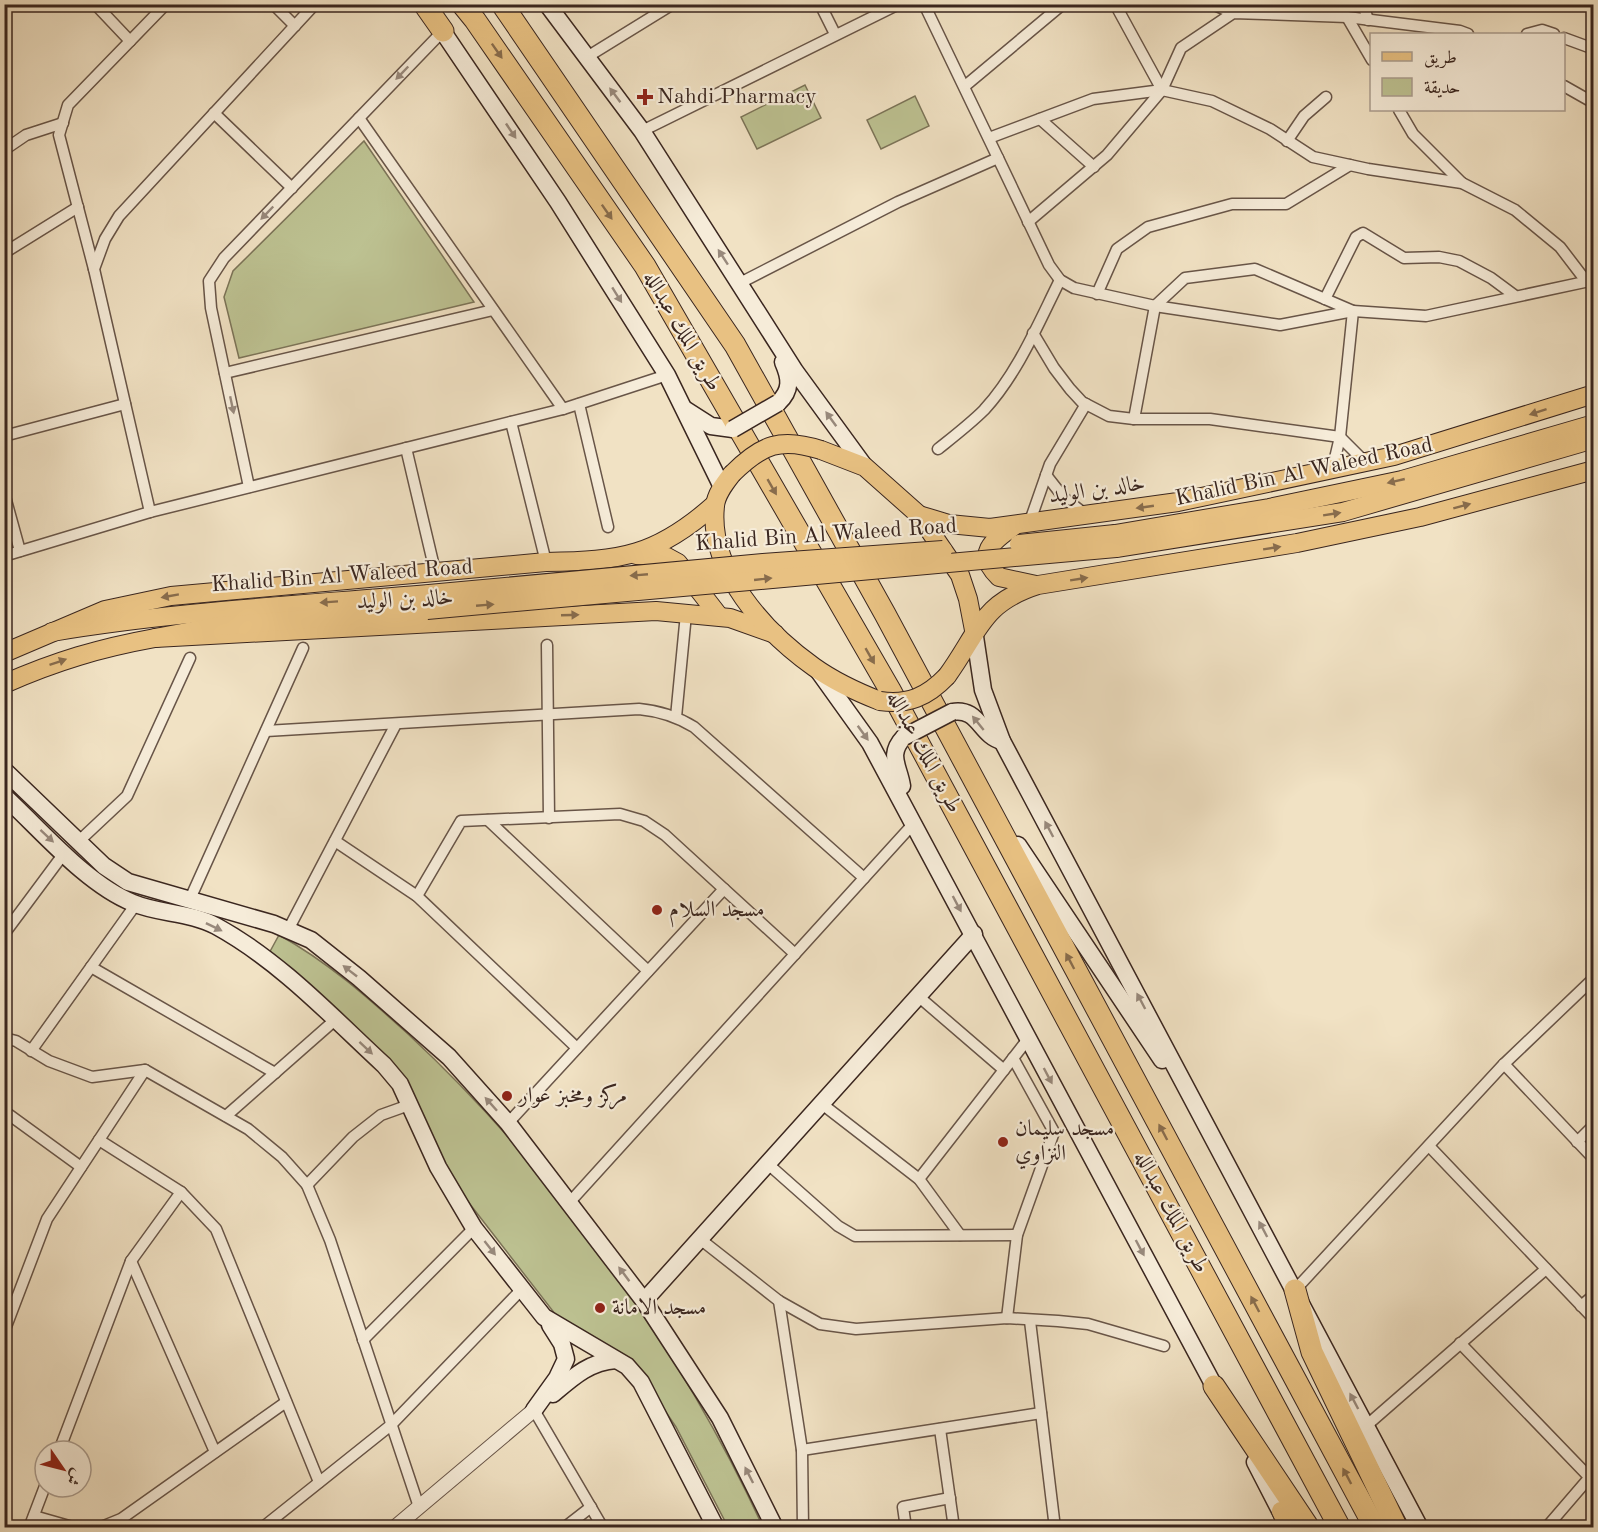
<svg xmlns="http://www.w3.org/2000/svg" width="1598" height="1532" font-family="'Old Standard TT',Amiri,serif">
<rect width="100%" height="100%" fill="#f1e2c4"/>
<filter id="stains"><feTurbulence type="fractalNoise" baseFrequency=".00333" numOctaves="4"/><feColorMatrix values="0 0 0 0 .2 0 0 0 0 .09 0 0 0 0 .02 0 0 0 .5 -.17"/></filter>
<radialGradient id="worn" r=".72"><stop offset=".6" stop-color="#630" stop-opacity="0"/><stop offset="1" stop-color="#630" stop-opacity=".3"/></radialGradient>
<g fill="#bdc292" stroke="#7c7458" stroke-width="1.5">
<path d="M805,85L821,118L757,149L741,117Z"/>
<path d="M915,96L929,126L881,149L867,120Z"/>
<path d="M364,141L474,302L239,358L224,297L233,271Z"/>
<path d="M279,935C328,962 367,997 408,1034C553,1169 680,1347 763,1527H728L676,1427L630,1359L559,1319L445,1172L395,1068L332,1005L267,957Z"/>
</g>
<g fill="none" stroke-linecap="round" stroke-linejoin="round">
<defs>
<g id="minor">
<path d="M95,4L130,41"/>
<path d="M273,4L295,26"/>
<path d="M820,4L835,34"/>
<path d="M924,4L998,158"/>
<path d="M1115,4L1162,90"/>
<path d="M1212,4L1233,13"/>
<path d="M1363,4L1368,20"/>
<path d="M1347,17L1372,60"/>
<path d="M1527,34L1542,30L1554,34"/>
<path d="M1564,38L1594,49"/>
<path d="M587,57L673,4"/>
<path d="M965,86L1063,4"/>
<path d="M1564,86L1594,103"/>
<path d="M1399,110L1413,134L1462,183"/>
<path d="M214,113L292,188"/>
<path d="M359,118L563,409"/>
<path d="M1040,119L1094,167"/>
<path d="M642,131L899,4"/>
<path d="M989,138L1093,99L1162,90L1212,101L1270,129L1313,157L1368,169L1462,183L1515,210L1560,247L1586,281"/>
<path d="M1287,141L1304,116L1326,97"/>
<path d="M4,150L26,135L63,123"/>
<path d="M1028,222L1107,155L1162,90L1181,48L1233,13L1347,17L1460,31L1468,34"/>
<path d="M4,253L78,207"/>
<path d="M94,269L59,135L68,105L166,4"/>
<path d="M740,283L898,202L998,158L1049,265L1060,280L1074,288L1155,306L1280,325L1353,311L1426,316L1594,280"/>
<path d="M1097,294L1117,249L1148,227L1232,204H1286L1350,165"/>
<path d="M1325,299L1356,237L1363,233L1404,258L1439,257L1459,261L1491,278L1514,295"/>
<path d="M1033,333L1054,368L1070,389L1082,402L1109,416L1134,419H1210L1340,437L1365,462"/>
<path d="M225,373L493,310"/>
<path d="M579,404L608,527"/>
<path d="M1134,419L1155,306L1185,278L1255,269L1353,311L1340,437L1332,471"/>
<path d="M511,422L546,562"/>
<path d="M4,436L125,404"/>
<path d="M406,448L435,571"/>
<path d="M938,449C953,437 970,424 984,410C1018,373 1038,324 1060,280"/>
<path d="M1046,475L1064,498L1086,515"/>
<path d="M249,487L211,308L209,281L224,258L443,31"/>
<path d="M4,493L20,551"/>
<path d="M150,512L94,269L105,239L119,216L315,4"/>
<path d="M1029,524L1050,464L1086,404"/>
<path d="M4,556L150,512L563,409L667,375"/>
<path d="M547,645L549,818"/>
<path d="M676,717L686,614"/>
<path d="M266,731L639,709C660,711 676,716 694,727L864,878"/>
<path d="M488,820L648,971"/>
<path d="M335,841L417,896L577,1048"/>
<path d="M78,842L127,796L190,658"/>
<path d="M417,896L461,821L620,814L644,821L665,835L795,954"/>
<path d="M190,899L303,648"/>
<path d="M288,930L396,724"/>
<path d="M4,934L65,852"/>
<path d="M91,967L275,1073"/>
<path d="M918,996L1004,1070"/>
<path d="M4,1038L16,1041L49,1061L92,1077L145,1070L248,1129L282,1157L307,1185L330,1240L419,1507"/>
<path d="M31,1051L136,904"/>
<path d="M1504,1064L1594,1159"/>
<path d="M822,1104L919,1179L960,1235"/>
<path d="M4,1111L81,1167"/>
<path d="M226,1116L335,1020"/>
<path d="M508,1123L724,889"/>
<path d="M99,1140L181,1192L216,1229L319,1482"/>
<path d="M1577,1142L1594,1125"/>
<path d="M1429,1146L1594,1319"/>
<path d="M768,1164L838,1226L855,1236L1017,1235"/>
<path d="M919,1179L1028,1039"/>
<path d="M307,1185L353,1137L381,1115L409,1105"/>
<path d="M569,1203L914,823"/>
<path d="M700,1239L779,1301L820,1324L856,1329L1007,1318L1058,1321L1088,1324L1164,1346"/>
<path d="M131,1261L215,1452"/>
<path d="M1295,1290L1504,1064L1594,978"/>
<path d="M779,1301L802,1450L803,1528"/>
<path d="M1581,1306L1594,1295"/>
<path d="M1007,1318L1017,1235L1054,1132L1013,1058"/>
<path d="M1030,1321L1055,1528"/>
<path d="M4,1332L47,1219L145,1070"/>
<path d="M363,1340L474,1228"/>
<path d="M1460,1343L1594,1482"/>
<path d="M534,1410L603,1528"/>
<path d="M1366,1426L1546,1269"/>
<path d="M940,1429L954,1528"/>
<path d="M802,1450L1041,1413"/>
<path d="M59,1451L131,1261L181,1192"/>
<path d="M34,1516L76,1528"/>
<path d="M29,1528L45,1486"/>
<path d="M99,1528L121,1519L286,1402"/>
<path d="M262,1528L391,1425L522,1289"/>
<path d="M564,1528L591,1507"/>
<path d="M906,1528L903,1507L950,1498"/>
<path d="M1546,1528L1589,1478"/>
</g>
<path id="tertiary" d="M394,1528L534,1410"/>
<g id="secondary">
<path d="M547,4L642,131L795,371L865,467"/>
<path d="M437,23L558,202L667,375L722,487"/>
<path d="M778,403C792,390 790,378 783,362"/>
<path d="M686,410L711,426L733,429"/>
<path d="M974,630L983,690L1002,741L1420,1528"/>
<path d="M817,669L870,743L1220,1397"/>
<path d="M952,712C979,707 980,736 1002,741"/>
<path d="M4,770L104,866L128,882L274,924L311,940L359,978L449,1057L508,1123L644,1301L720,1418L775,1528"/>
<path d="M902,786C899,766 887,755 904,737"/>
<path d="M4,796C42,831 86,884 133,903C159,914 190,912 216,926C280,961 332,1017 384,1065L400,1084L438,1167L474,1228L544,1317L627,1366L641,1382L716,1528"/>
<path d="M1018,845L1162,1060"/>
<path d="M644,1301L974,934"/>
<path d="M553,1394C573,1377 589,1362 616,1360"/>
<path d="M534,1410L557,1378L566,1359L562,1344L550,1325"/>
<path d="M1255,1462L1287,1524"/>
</g>
<g id="primary">
<path d="M636,555L667,557L678,563L719,616"/>
<path d="M4,653L105,610L171,596L546,562C621,561 657,556 715,504"/>
<path d="M4,684C56,661 100,648 155,638L656,611L730,618L775,634"/>
<path d="M1281,1511L1289,1528"/>
</g>
<g id="trunk">
<path d="M821,450L865,467L919,515L960,575L968,599L974,630"/>
<path d="M732,474C725,483 716,494 715,506C708,571 765,632 814,667C835,682 857,692 880,701"/>
<path d="M919,515L949,524L990,528L1178,502L1394,456L1594,394"/>
<path d="M1014,526C992,541 975,554 999,577L1036,585"/>
<path d="M1115,534L1269,508L1402,480L1594,424"/>
<path d="M1116,548L1343,512L1594,439"/>
<path d="M52,632C177,611 303,605 429,594"/>
<path d="M155,638L219,626L427,610"/>
<path d="M947,676C979,632 981,603 1038,585L1297,543L1420,517L1594,470"/>
</g>
<g id="motorway">
<path d="M424,4L443,31"/>
<path d="M462,4L475,20L645,266L890,690L1340,1528"/>
<path d="M502,4L735,345L885,614L1375,1528"/>
<path d="M1295,1290L1312,1352L1397,1528"/>
<path d="M1214,1386L1309,1528"/>
</g>
</defs>
<use href="#minor" stroke="#685548" stroke-width="13"/>
<use href="#tertiary" stroke="#685548" stroke-width="16"/>
<use href="#secondary" stroke="#3a261f" stroke-width="19"/>
<use href="#primary" stroke="#3a261f" stroke-width="20"/>
<use href="#trunk" stroke="#3a261f" stroke-width="20"/>
<use href="#motorway" stroke="#3a261f" stroke-width="23"/>
<use href="#minor" stroke="#f6ecd9" stroke-width="10"/>
<use href="#tertiary" stroke="#f6ecd9" stroke-width="14"/>
<use href="#secondary" stroke="#f6ecd9" stroke-width="16"/>
<use href="#primary" stroke="#e8c182" stroke-width="18"/>
<use href="#trunk" stroke="#e8c182" stroke-width="18"/>
<use href="#motorway" stroke="#e8c182" stroke-width="21"/>
<defs>
<g id="secondary-bridge">
<path d="M733,429L778,403"/>
<path d="M904,737L952,712"/>
</g>
<g id="trunk-bridge">
<path d="M732,474C762,444 781,437 821,450"/>
<path d="M1019,544L1115,534"/>
<path d="M429,594L763,563L943,550"/>
<path d="M427,610L1116,548"/>
<path d="M880,701C908,705 927,697 947,676"/>
</g>
</defs>
<use href="#secondary-bridge" stroke="#3a261f" stroke-width="19" stroke-linecap="butt"/>
<use href="#trunk-bridge" stroke="#3a261f" stroke-width="20" stroke-linecap="butt"/>
<use href="#secondary-bridge" stroke="#f6ecd9" stroke-width="16"/>
<use href="#trunk-bridge" stroke="#e8c182" stroke-width="18"/>
</g>
<defs><path id="oneway-solid" d="M-6-.8H1V-3.2L6.5 0L1 3.2V.8H-6Z" transform="scale(1.5)"/></defs>
<g fill="#886c4c">
<use href="#oneway-solid" transform="translate(497 51) rotate(55)"/>
<use href="#oneway-solid" transform="translate(607 212) rotate(55)"/>
<use href="#oneway-solid" transform="translate(1538 412) rotate(162)"/>
<use href="#oneway-solid" transform="translate(1396 481) rotate(167)"/>
<use href="#oneway-solid" transform="translate(772 487) rotate(60)"/>
<use href="#oneway-solid" transform="translate(1462 506) rotate(-15)"/>
<use href="#oneway-solid" transform="translate(1145 507) rotate(172)"/>
<use href="#oneway-solid" transform="translate(1332 514) rotate(-9)"/>
<use href="#oneway-solid" transform="translate(1272 548) rotate(-9)"/>
<use href="#oneway-solid" transform="translate(639 575) rotate(175)"/>
<use href="#oneway-solid" transform="translate(763 579) rotate(-6)"/>
<use href="#oneway-solid" transform="translate(1079 579) rotate(-9)"/>
<use href="#oneway-solid" transform="translate(170 596) rotate(170)"/>
<use href="#oneway-solid" transform="translate(329 602) rotate(176)"/>
<use href="#oneway-solid" transform="translate(485 605) rotate(-5)"/>
<use href="#oneway-solid" transform="translate(570 615) rotate(-2)"/>
<use href="#oneway-solid" transform="translate(870 656) rotate(60)"/>
<use href="#oneway-solid" transform="translate(58 662) rotate(-19)"/>
<use href="#oneway-solid" transform="translate(1070 961) rotate(-118)"/>
<use href="#oneway-solid" transform="translate(1163 1132) rotate(-118)"/>
<use href="#oneway-solid" transform="translate(1255 1304) rotate(-118)"/>
<use href="#oneway-solid" transform="translate(1347 1476) rotate(-118)"/>
</g>
<g fill="#98897c">
<use href="#oneway-solid" transform="translate(402 73) rotate(134)"/>
<use href="#oneway-solid" transform="translate(615 95) rotate(-127)"/>
<use href="#oneway-solid" transform="translate(511 131) rotate(56)"/>
<use href="#oneway-solid" transform="translate(267 213) rotate(134)"/>
<use href="#oneway-solid" transform="translate(723 257) rotate(-123)"/>
<use href="#oneway-solid" transform="translate(617 295) rotate(58)"/>
<use href="#oneway-solid" transform="translate(232 405) rotate(78)"/>
<use href="#oneway-solid" transform="translate(831 419) rotate(-126)"/>
<use href="#oneway-solid" transform="translate(978 723) rotate(-129)"/>
<use href="#oneway-solid" transform="translate(863 733) rotate(54)"/>
<use href="#oneway-solid" transform="translate(1049 829) rotate(-118)"/>
<use href="#oneway-solid" transform="translate(47 836) rotate(43)"/>
<use href="#oneway-solid" transform="translate(957 904) rotate(62)"/>
<use href="#oneway-solid" transform="translate(214 927) rotate(26)"/>
<use href="#oneway-solid" transform="translate(350 971) rotate(-142)"/>
<use href="#oneway-solid" transform="translate(1141 1001) rotate(-118)"/>
<use href="#oneway-solid" transform="translate(366 1048) rotate(43)"/>
<use href="#oneway-solid" transform="translate(1048 1076) rotate(62)"/>
<use href="#oneway-solid" transform="translate(491 1104) rotate(-132)"/>
<use href="#oneway-solid" transform="translate(1263 1229) rotate(-118)"/>
<use href="#oneway-solid" transform="translate(490 1248) rotate(52)"/>
<use href="#oneway-solid" transform="translate(1140 1248) rotate(62)"/>
<use href="#oneway-solid" transform="translate(624 1274) rotate(-127)"/>
<use href="#oneway-solid" transform="translate(1354 1401) rotate(-118)"/>
<use href="#oneway-solid" transform="translate(749 1475) rotate(-117)"/>
</g>
<g fill="#8f2418" stroke="#f6ecd9" stroke-width="2">
<path d="M642 88h6v6h6v6h-6v6h-6v-6h-6v-6h6z"/>
<circle cx="657" cy="910" r="6"/>
<circle cx="507" cy="1096" r="6"/>
<circle cx="1003" cy="1142" r="6"/>
<circle cx="600" cy="1308" r="6"/>
</g>
<g text-anchor="middle" dominant-baseline="central" stroke-width="4.5" stroke-linejoin="round" paint-order="stroke">
<g font-size="22" fill="#3a261f" stroke="#f6ecd9" text-anchor="start">
<text x="657" y="97">Nahdi Pharmacy</text>
<text x="669" y="910">مسجد السلام</text>
<text x="519" y="1096">مركز ومخبز عوار</text>
<text x="1015" y="1129">مسجد سليمان<tspan x="1015" dy="25">النزاوي</tspan></text>
<text x="612" y="1308">مسجد الامانة</text>
</g>
<g font-size="22" fill="#3a261f" stroke="#f6ecd9">
<text transform="translate(682 331) rotate(60)">طريق الملك عبدالله</text>
<text transform="translate(1304 472) rotate(-12)">Khalid Bin Al Waleed Road</text>
<text transform="translate(1097 490) rotate(-8)">خالد بن الوليد</text>
<text transform="translate(826 535) rotate(-4)">Khalid Bin Al Waleed Road</text>
<text transform="translate(342 576) rotate(-4)">Khalid Bin Al Waleed Road</text>
<text transform="translate(405 600) rotate(-3)">خالد بن الوليد</text>
<text transform="translate(924 752) rotate(62)">طريق الملك عبدالله</text>
<text transform="translate(1171 1212) rotate(62)">طريق الملك عبدالله</text>
</g>
</g>
<rect width="1598" height="1532" fill="none" stroke="#f1e2c4" stroke-width="24"/>
<rect x="6" y="6" width="1586" height="1520" fill="none" stroke="#3a261f" stroke-width="3"/>
<rect x="12" y="12" width="1574" height="1508" fill="none" stroke="#3a261f" stroke-width="1.5"/>
<rect x="1370" y="33" width="195" height="78" fill="#f6ecd9" stroke="#ab9d8f" stroke-width="1.5"/>
<rect x="1382" y="52" width="30" height="9" fill="#e8c182" stroke="#ab9d8f" stroke-width="1.5"/>
<text x="1424" y="63" font-size="18" fill="#3a261f">طريق</text>
<rect x="1382" y="78" width="30" height="18" fill="#bdc292" stroke="#ab9d8f" stroke-width="1.5"/>
<text x="1424" y="93" font-size="18" fill="#3a261f">حديقة</text>
<g transform="translate(63 1469) rotate(125)"><circle r="28" fill="#f6ecd9" stroke="#ab9d8f" stroke-width="1.5"/>
<path d="M0-4.5L10 22L0 15L-10 22Z" fill="#8f2418"/>
<text y="-9" font-size="16" font-weight="bold" text-anchor="middle" fill="#3a261f">ش</text>
</g>
<rect width="100%" height="100%" filter="url(#stains)"/>
<rect width="100%" height="100%" fill="url(#worn)"/>
</svg>
